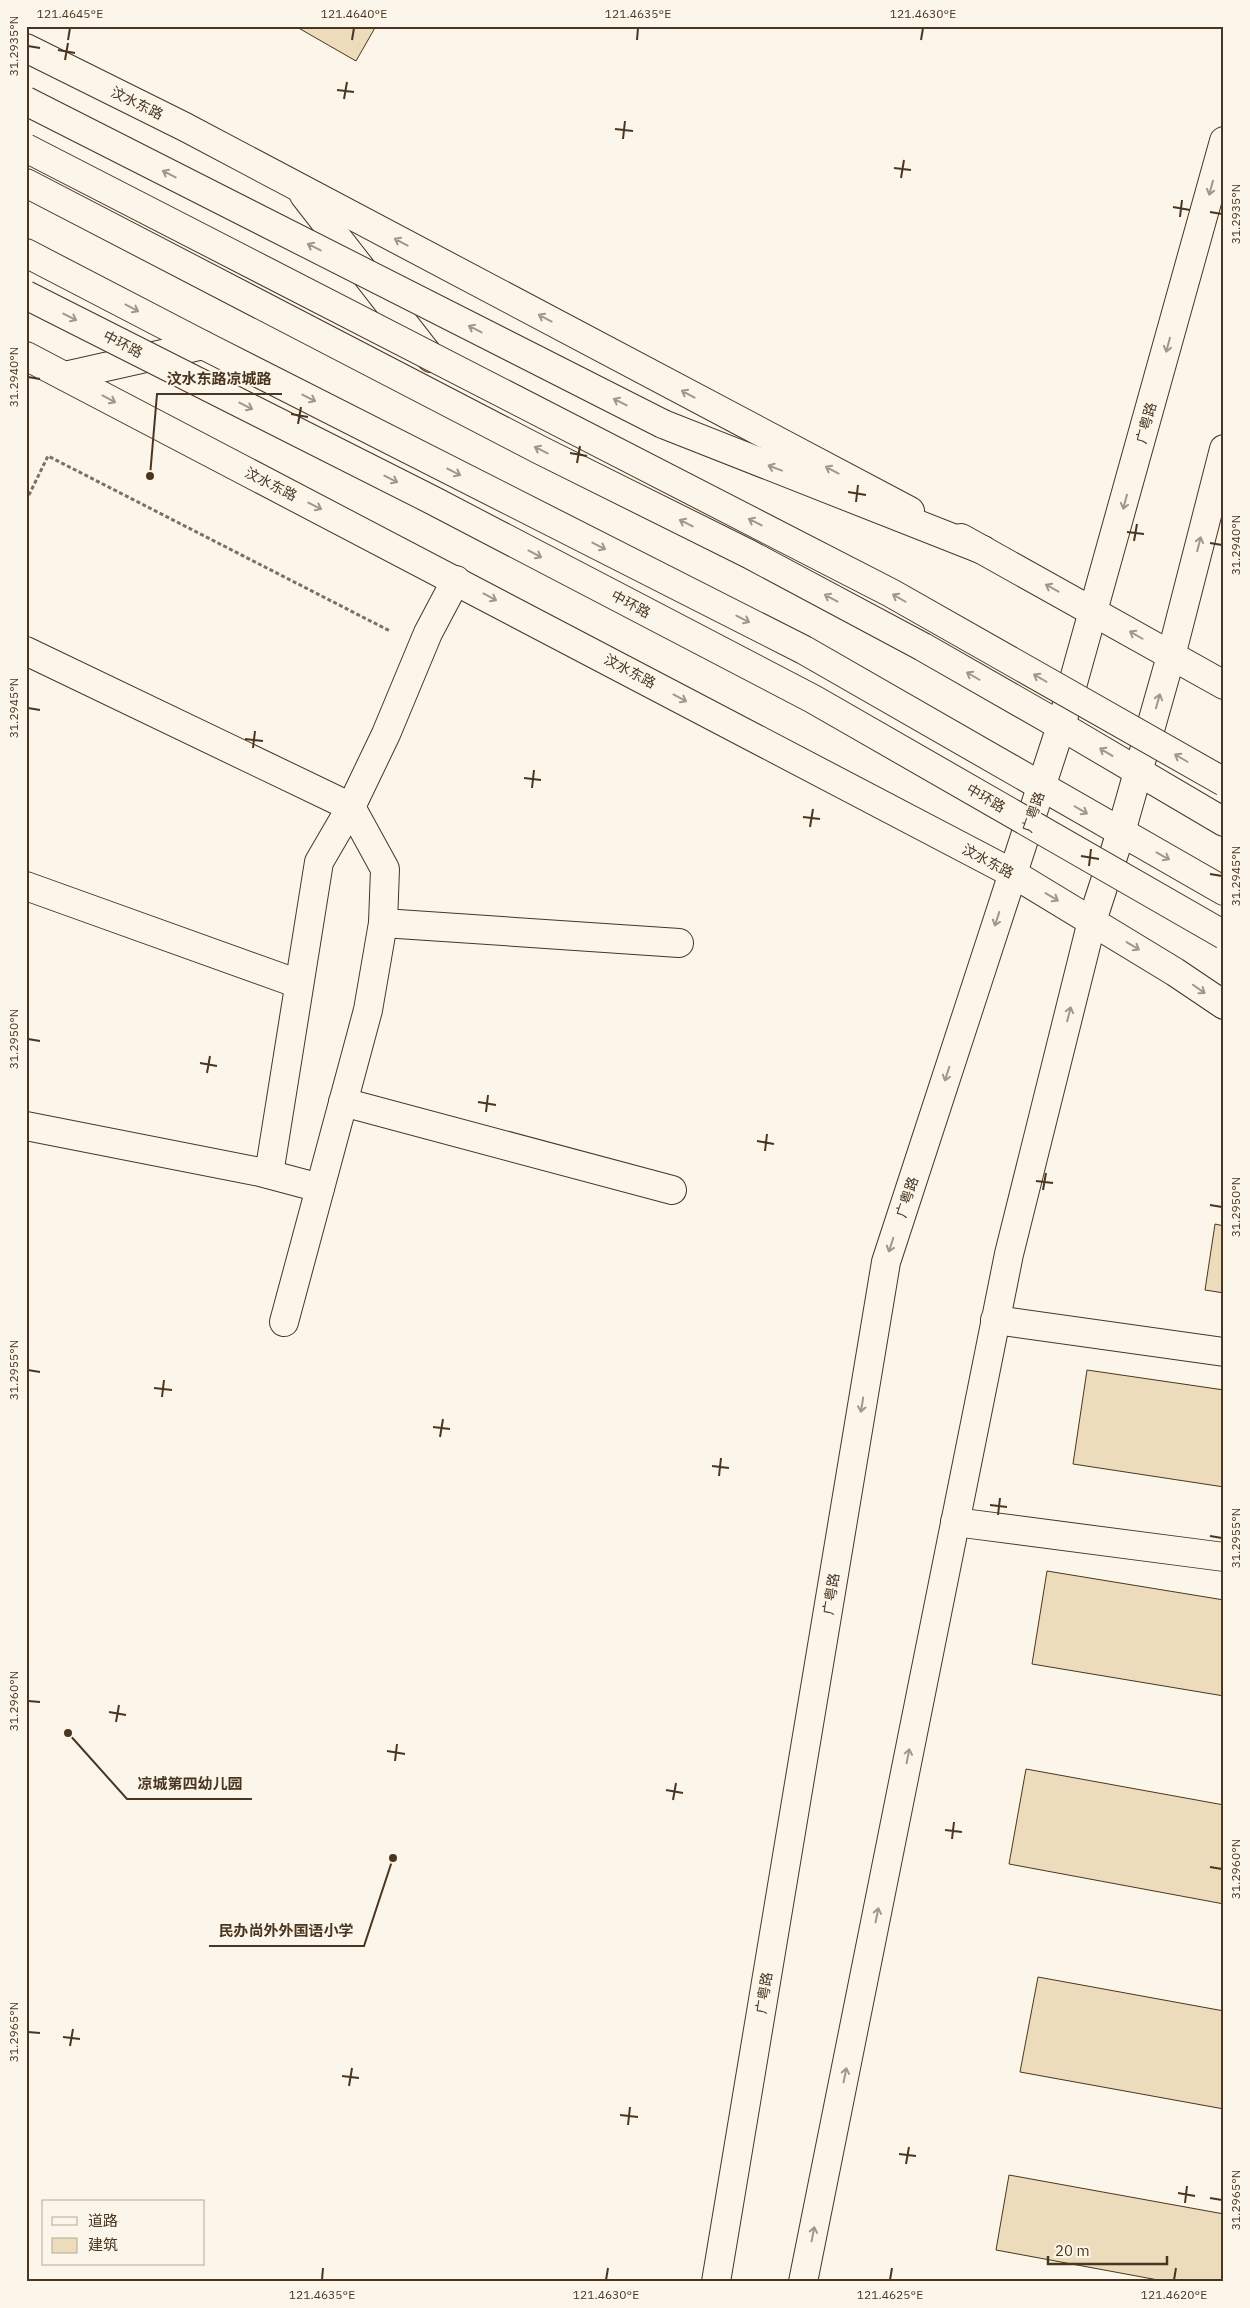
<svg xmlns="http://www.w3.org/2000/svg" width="1250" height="2308" font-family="'IBM Plex Sans','Noto Sans SC',sans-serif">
<rect width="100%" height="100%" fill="#fbf6e9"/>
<g fill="#ecdcbc" stroke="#4a3520">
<path d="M295,26H376L356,61Z"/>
<path d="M1215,1224L1224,1226V1293L1205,1290Z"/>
<path d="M1087,1370L1224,1390V1487L1073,1464Z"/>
<path d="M1047,1571L1224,1600V1696L1032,1664Z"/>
<path d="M1026,1769L1224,1805V1904L1009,1864Z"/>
<path d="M1038,1977L1224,2011V2109L1020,2072Z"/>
<path d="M1009,2175L1224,2214V2282H1169L996,2250Z"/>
</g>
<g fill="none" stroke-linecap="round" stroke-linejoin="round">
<defs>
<g id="minor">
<path d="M26,651L351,807L385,869L383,923L368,1010L284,1322"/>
<path d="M26,886L299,984"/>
<path d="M383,923L679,943"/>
<path d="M343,1102L672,1190"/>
<path d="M26,1126L260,1172L320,1188"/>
<path d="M269,1174L319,862L351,807L386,734L428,633L456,580"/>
<path d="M995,1320L1224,1352"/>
<path d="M955,1522L1224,1557"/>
</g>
<g id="secondary">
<path d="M716,2282L886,1262L1061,726L1224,141"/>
<path d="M803,2282L1009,1254L1092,921L1121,832L1171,656L1224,449"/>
</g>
<g id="primary">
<path d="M26,48L185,127L910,511"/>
<path d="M26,183L540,450L749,554L923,647L1061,726L1224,822"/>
<path d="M304,195L431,358"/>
<path d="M26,253L203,345L804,650L1224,891"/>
<path d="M26,356L1012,873L1175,972L1224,1005"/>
<path d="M65,376L203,345"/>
<path d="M961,538L1224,685"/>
</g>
<path id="trunk" d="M663,424L983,550"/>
</defs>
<use href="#minor" stroke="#4a3520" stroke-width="30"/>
<use href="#secondary" stroke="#4a3520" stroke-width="30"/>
<use href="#primary" stroke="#4a3520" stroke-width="30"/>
<use href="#trunk" stroke="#4a3520" stroke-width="30"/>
<path stroke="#7f6f5c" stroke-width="3" stroke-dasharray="4 2.5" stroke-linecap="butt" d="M26,501L48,456L390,631"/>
<use href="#minor" stroke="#fbf6e9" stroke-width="28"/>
<use href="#secondary" stroke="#fbf6e9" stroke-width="28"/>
<use href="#primary" stroke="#fbf6e9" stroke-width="28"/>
<use href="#trunk" stroke="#fbf6e9" stroke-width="28"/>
<defs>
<g id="trunk-bridge">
<path d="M26,101L663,424"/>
<path d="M26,148L891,593L1224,782"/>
<path d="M26,295L434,501L813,699L1224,935"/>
</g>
</defs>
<use href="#trunk-bridge" stroke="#4a3520" stroke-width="30" stroke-linecap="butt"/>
<use href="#trunk-bridge" stroke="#fbf6e9" stroke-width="28"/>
</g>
<defs><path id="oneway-shaft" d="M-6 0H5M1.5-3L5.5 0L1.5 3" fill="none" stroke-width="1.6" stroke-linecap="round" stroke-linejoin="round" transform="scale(1.25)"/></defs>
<g stroke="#a29684">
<use href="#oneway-shaft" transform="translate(169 174) rotate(-153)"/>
<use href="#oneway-shaft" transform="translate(1211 188) rotate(105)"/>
<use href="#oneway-shaft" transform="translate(401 242) rotate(-152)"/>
<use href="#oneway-shaft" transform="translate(314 247) rotate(-153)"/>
<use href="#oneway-shaft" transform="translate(132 308) rotate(28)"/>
<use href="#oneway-shaft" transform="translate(70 317) rotate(27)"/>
<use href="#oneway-shaft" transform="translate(545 318) rotate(-152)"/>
<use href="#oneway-shaft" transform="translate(475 329) rotate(-153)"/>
<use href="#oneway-shaft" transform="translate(1168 345) rotate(105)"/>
<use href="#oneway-shaft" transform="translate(688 394) rotate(-152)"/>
<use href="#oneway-shaft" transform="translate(309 398) rotate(27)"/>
<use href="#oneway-shaft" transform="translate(109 399) rotate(28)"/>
<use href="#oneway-shaft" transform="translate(620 402) rotate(-153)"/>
<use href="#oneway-shaft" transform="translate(246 406) rotate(27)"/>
<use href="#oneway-shaft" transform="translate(541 450) rotate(-153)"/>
<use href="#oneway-shaft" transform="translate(775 468) rotate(-159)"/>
<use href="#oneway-shaft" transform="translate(832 470) rotate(-152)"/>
<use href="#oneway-shaft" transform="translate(454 472) rotate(27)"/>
<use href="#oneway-shaft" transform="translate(391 479) rotate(27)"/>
<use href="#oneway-shaft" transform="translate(1125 502) rotate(105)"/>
<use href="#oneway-shaft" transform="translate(315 506) rotate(27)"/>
<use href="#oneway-shaft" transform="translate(755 522) rotate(-153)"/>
<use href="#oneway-shaft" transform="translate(686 523) rotate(-153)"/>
<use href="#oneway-shaft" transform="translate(1199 544) rotate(-76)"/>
<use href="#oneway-shaft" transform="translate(599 546) rotate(27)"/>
<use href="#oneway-shaft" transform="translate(535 554) rotate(28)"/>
<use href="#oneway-shaft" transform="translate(1052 588) rotate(-151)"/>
<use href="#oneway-shaft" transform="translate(490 597) rotate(28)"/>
<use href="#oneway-shaft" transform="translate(831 598) rotate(-152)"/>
<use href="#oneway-shaft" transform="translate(899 598) rotate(-150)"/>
<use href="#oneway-shaft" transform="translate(743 619) rotate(27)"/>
<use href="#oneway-shaft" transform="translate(1136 635) rotate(-150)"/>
<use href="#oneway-shaft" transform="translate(973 676) rotate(-150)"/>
<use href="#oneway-shaft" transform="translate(1040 678) rotate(-150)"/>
<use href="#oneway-shaft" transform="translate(680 698) rotate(28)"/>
<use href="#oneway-shaft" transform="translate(1158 701) rotate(-74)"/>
<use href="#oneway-shaft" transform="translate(1106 752) rotate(-149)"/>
<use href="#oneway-shaft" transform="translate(1181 758) rotate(-150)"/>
<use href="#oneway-shaft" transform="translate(1081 810) rotate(30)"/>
<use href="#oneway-shaft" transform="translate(1163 856) rotate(29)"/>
<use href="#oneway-shaft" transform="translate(1052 897) rotate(31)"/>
<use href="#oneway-shaft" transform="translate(997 919) rotate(108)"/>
<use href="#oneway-shaft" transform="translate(1133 946) rotate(31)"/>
<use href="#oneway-shaft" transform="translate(1199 989) rotate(35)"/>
<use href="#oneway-shaft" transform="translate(1069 1014) rotate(-76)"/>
<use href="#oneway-shaft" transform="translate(947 1074) rotate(108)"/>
<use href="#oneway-shaft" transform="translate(891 1245) rotate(108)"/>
<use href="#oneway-shaft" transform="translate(862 1405) rotate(99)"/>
<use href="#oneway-shaft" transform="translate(908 1756) rotate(-79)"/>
<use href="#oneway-shaft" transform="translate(877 1915) rotate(-79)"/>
<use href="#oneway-shaft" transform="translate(845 2075) rotate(-79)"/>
<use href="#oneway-shaft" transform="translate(813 2234) rotate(-79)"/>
</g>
<path fill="none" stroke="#4a3520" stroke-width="2" d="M68,40L70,28M352,40L354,28M637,40L638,28M921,40L923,28M28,46L40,48M58,50L75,53M65,60L68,43M337,90L354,92M344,99L347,82M615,129L633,131M623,139L625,121M894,168L911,170M901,178L904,160M1173,207L1190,210M1210,212L1222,214M1180,217L1182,200M28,377L40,379M291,414L308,417M298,424L301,407M570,453L587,456M577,463L580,446M848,492L866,495M856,502L858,485M1127,532L1144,534M1134,541L1137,524M1210,543L1222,545M28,708L40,710M245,739L263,741M253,748L255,731M524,778L541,780M532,788L534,770M803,817L820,819M810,827L813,809M1081,856L1099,859M1089,866L1091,849M1210,874L1222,876M28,1039L40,1041M200,1063L217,1066M207,1073L210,1056M478,1102L496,1105M486,1112L488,1095M757,1141L774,1144M765,1151L767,1134M1036,1181L1053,1183M1043,1190L1046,1173M1210,1205L1222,1207M28,1370L40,1372M154,1388L172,1390M162,1397L164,1380M433,1427L450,1429M440,1437L443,1419M712,1466L729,1468M719,1476L721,1458M990,1505L1007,1507M998,1515L1000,1498M1210,1536L1222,1538M28,1701L40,1702M109,1712L126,1715M116,1722L119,1705M387,1751L405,1754M395,1761L397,1744M666,1790L683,1793M673,1800L676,1783M945,1830L962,1832M952,1839L954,1822M1210,1867L1222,1869M28,2032L40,2033M63,2037L80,2039M70,2046L73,2029M342,2076L359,2078M349,2086L352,2068M620,2115L638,2117M628,2125L630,2107M899,2154L916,2156M906,2164L909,2147M1178,2193L1195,2196M1210,2198L1222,2200M1185,2203L1187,2186M322,2280L323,2268M606,2280L608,2268M890,2280L892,2268M1174,2280L1176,2268"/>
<g text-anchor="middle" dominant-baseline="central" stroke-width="4" stroke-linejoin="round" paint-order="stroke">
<g font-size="14" fill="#4a3520" stroke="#fbf6e9">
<text transform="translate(137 103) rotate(26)">汶水东路</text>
<text transform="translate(123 344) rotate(27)">中环路</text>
<text transform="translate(1146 423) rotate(-75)">广粤路</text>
<text transform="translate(271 484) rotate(27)">汶水东路</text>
<text transform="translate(631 604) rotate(28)">中环路</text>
<text transform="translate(630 671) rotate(28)">汶水东路</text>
<text transform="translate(986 798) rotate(30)">中环路</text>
<text transform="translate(1033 812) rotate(-71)">广粤路</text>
<text transform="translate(988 861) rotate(28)">汶水东路</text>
<text transform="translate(907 1197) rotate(-72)">广粤路</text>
<text transform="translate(831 1594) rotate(-81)">广粤路</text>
<text transform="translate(764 1993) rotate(-81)">广粤路</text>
</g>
</g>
<path fill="none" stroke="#4a3520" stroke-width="2" d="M150 476L157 394H282M68 1733L127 1799H252M393 1858L364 1946H209"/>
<g fill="#4a3520" stroke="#fbf6e9" stroke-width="2">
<circle cx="150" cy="476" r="5"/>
<circle cx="68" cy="1733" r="5"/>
<circle cx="393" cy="1858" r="5"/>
</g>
<g font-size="15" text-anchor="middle" font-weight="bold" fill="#4a3520" stroke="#fbf6e9" stroke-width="4" stroke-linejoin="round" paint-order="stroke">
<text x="219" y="384">汶水东路凉城路</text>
<text x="190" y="1789">凉城第四幼儿园</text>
<text x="286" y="1936">民办尚外外国语小学</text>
</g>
<rect width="1250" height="2308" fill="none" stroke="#fbf6e9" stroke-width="55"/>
<rect x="42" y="2200" width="162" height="65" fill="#fbf6e9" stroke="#b4a999"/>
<rect x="52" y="2217" width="25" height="8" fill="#fbf6e9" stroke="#b4a999"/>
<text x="88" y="2226" font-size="15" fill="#4a3520">道路</text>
<rect x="52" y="2238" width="25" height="15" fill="#ecdcbc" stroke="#b4a999"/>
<text x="88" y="2250" font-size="15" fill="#4a3520">建筑</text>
<path d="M1048 2256v8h119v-8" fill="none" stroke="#4a3520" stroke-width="2.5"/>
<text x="1055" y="2256" font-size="15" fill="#4a3520" stroke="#fbf6e9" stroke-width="4" paint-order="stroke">20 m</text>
<rect x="28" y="28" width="1194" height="2252" fill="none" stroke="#4a3520" stroke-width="2"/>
<g font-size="12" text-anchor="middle" fill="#4a3520">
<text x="70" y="18">121.4645°E</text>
<text x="354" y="18">121.4640°E</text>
<text x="638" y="18">121.4635°E</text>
<text x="923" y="18">121.4630°E</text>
<text transform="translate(14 46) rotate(-90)" y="4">31.2935°N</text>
<text transform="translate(1236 214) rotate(-90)" y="4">31.2935°N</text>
<text transform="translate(14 377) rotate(-90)" y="4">31.2940°N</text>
<text transform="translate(1236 545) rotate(-90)" y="4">31.2940°N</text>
<text transform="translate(14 708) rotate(-90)" y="4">31.2945°N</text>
<text transform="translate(1236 876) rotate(-90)" y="4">31.2945°N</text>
<text transform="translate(14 1039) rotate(-90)" y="4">31.2950°N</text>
<text transform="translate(1236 1207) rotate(-90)" y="4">31.2950°N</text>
<text transform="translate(14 1370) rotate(-90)" y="4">31.2955°N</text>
<text transform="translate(1236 1538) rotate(-90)" y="4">31.2955°N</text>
<text transform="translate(14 1701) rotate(-90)" y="4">31.2960°N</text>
<text transform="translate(1236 1869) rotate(-90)" y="4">31.2960°N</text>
<text transform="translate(14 2032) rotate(-90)" y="4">31.2965°N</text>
<text transform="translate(1236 2200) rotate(-90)" y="4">31.2965°N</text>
<text x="322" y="2299">121.4635°E</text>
<text x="606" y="2299">121.4630°E</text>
<text x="890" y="2299">121.4625°E</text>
<text x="1174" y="2299">121.4620°E</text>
</g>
</svg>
